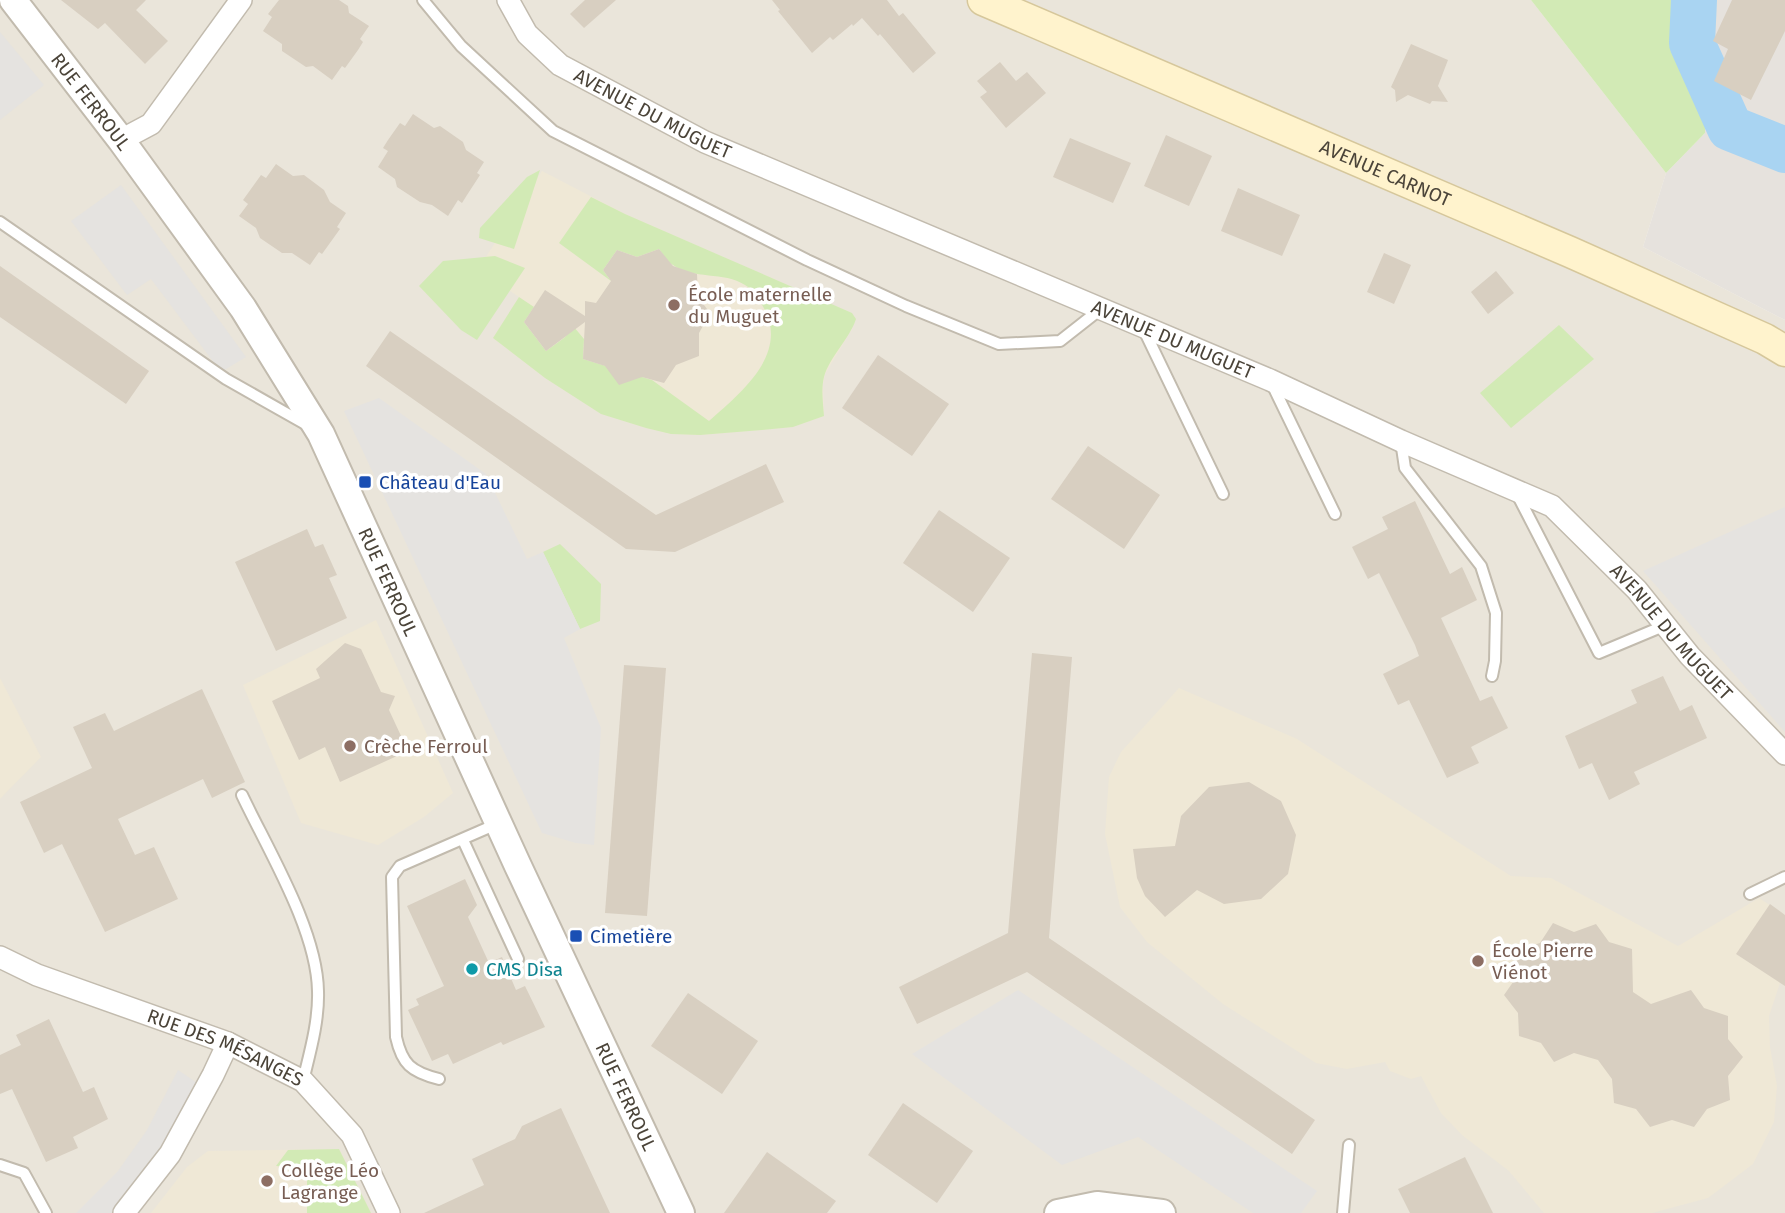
<svg xmlns="http://www.w3.org/2000/svg" width="1785" height="1213" font-family="'Fira Sans',sans-serif">
<rect width="100%" height="100%" fill="#f6f3ec"/>
<path fill="#eae5da" d="M0,0H1531L1666,173L1643,247L1785,320V1213H0Z"/>
<path fill="#e6e2dd" d="M1707,0H1785V320L1643,247L1666,173L1705,133Z"/>
<g fill="#efe8d6">
<path d="M542,171L625,214L852,313L856,319L852,329L825,374L823,385L824,416L793,427L762,430L700,435L671,434L646,428L601,414L545,378L493,338L519,297L482,272L480,266Z"/>
<path d="M376,620L453,793L424,817L378,845L301,823L243,685Z"/>
<path d="M0,678L41,757L0,799Z"/>
<path d="M1179,688L1297,739L1511,876L1551,878L1678,946L1759,898L1785,915V975L1780,983L1769,1016L1770,1047L1777,1086L1774,1122L1753,1164L1708,1198L1652,1213H1544L1509,1171L1462,1135L1441,1113L1421,1076L1411,1079L1390,1071L1385,1062L1347,1069L1316,1063L1223,1004L1147,942L1120,907L1105,834L1109,777L1121,752Z"/>
<path d="M339,1149L371,1213H151L187,1167L208,1151Z"/>
</g>
<g fill="#d2eab5">
<path d="M1531,0H1707L1705,133L1666,173Z"/>
<path d="M540,170L514,249L479,238L480,228L527,177Z"/>
<path d="M591,197L625,214L852,313L856,319C849,340 830,356 824,377C821,389 823,403 824,416L793,427L762,430L700,435L671,434L646,428L601,414L545,378L493,338L519,297L534,307L524,322L546,351L564,338L574,327L584,339L583,359L652,380L709,421C739,394 788,356 765,310C760,301 754,290 745,285C724,271 693,280 673,265C667,262 663,254 659,249L637,257L617,250L603,270L611,281L559,243Z"/>
<path d="M495,256L525,268L477,340L461,330L419,286L443,261Z"/>
<path d="M1559,325L1594,359L1511,428L1480,393Z"/>
<path d="M560,544L601,584L600,621L580,629L543,552Z"/>
<path d="M339,1149L371,1213H307V1168L276,1166L288,1150Z"/>
</g>
<g fill="#e5e3e0">
<path d="M0,32L44,85L0,120Z"/>
<path d="M121,185L246,357L221,372L151,279L127,295L71,221Z"/>
<path d="M379,398L486,474L527,559L543,552L580,629L564,638L601,728L594,845L576,843L542,833L344,411Z"/>
<path d="M1785,507V732L1643,571Z"/>
<path d="M1018,990L1317,1191L1301,1213H1253L1138,1137L1062,1165L912,1054Z"/>
<path d="M178,1070L206,1089L124,1213H76L118,1171L147,1130Z"/>
</g>
<g fill="none" stroke-linecap="round" stroke-linejoin="round">
<path stroke="#a9d4f2" stroke-width="46" d="M1694,0L1692,43L1730,128L1785,150"/>
</g>
<g fill="#d8cfc1">
<path d="M61,0H146L136,10L168,41L145,64L105,23L98,29Z"/>
<path d="M279,0H339L348,6L349,13L369,26L360,39L363,42L358,50L345,68L342,66L332,80L313,66L306,67L282,51V44L263,31L272,17L268,14Z"/>
<path d="M585,0H616L584,28L570,14Z"/>
<path d="M772,0H887L899,16L903,13L936,53L913,73L880,34L878,36L862,18L853,26L852,24L833,40L830,37L812,53L778,11L780,10Z"/>
<path d="M1732,0H1785V31L1751,100L1714,81L1728,49L1713,41Z"/>
<path d="M1411,44L1448,60L1438,86L1448,102L1432,101L1430,104L1408,95L1396,102L1395,90L1391,87Z"/>
<path d="M1000,62L1016,81L1027,72L1046,93L1006,128L980,97L987,92L977,81Z"/>
<path d="M413,114L434,128L440,126L463,142L466,150L484,162L477,173L480,175L467,195L462,203L458,200L448,216L432,205L420,202L397,187L395,179L378,167L388,151L383,148L388,140L400,123L405,126Z"/>
<path d="M1166,135L1212,156L1189,206L1144,186Z"/>
<path d="M1070,138L1131,163L1113,203L1053,177Z"/>
<path d="M276,164L293,176L304,175L324,190L330,202L346,213L337,227L340,229L322,254L319,252L310,265L292,253H282L260,238L256,228L239,216L248,204L243,200L261,175L266,178Z"/>
<path d="M1238,188L1300,215L1282,256L1221,231Z"/>
<path d="M659,249L673,266L697,274L698,297L710,313L699,333V356L676,365L664,383L642,377L619,385L605,366L583,359L585,322L546,351L524,322L545,290L585,316V301L596,303L611,281L603,270L617,250L637,257Z"/>
<path d="M1384,253L1411,265L1394,304L1367,292Z"/>
<path d="M0,266L149,371L126,404L0,317Z"/>
<path d="M1496,271L1514,293L1488,314L1471,292Z"/>
<path d="M390,331L656,515L766,464L784,502L675,552L626,549L366,366Z"/>
<path d="M878,355L949,404L912,456L842,408Z"/>
<path d="M1088,446L1160,495L1124,549L1051,499Z"/>
<path d="M1415,501L1450,574L1462,567L1477,600L1441,618L1480,701L1492,696L1508,728L1471,747L1479,763L1447,778L1409,700L1398,705L1383,674L1419,656L1415,645L1379,573L1368,579L1352,547L1388,529L1382,517Z"/>
<path d="M939,510L1010,558L973,612L903,563Z"/>
<path d="M307,529L315,547L323,544L337,575L329,578L347,618L276,651L235,562Z"/>
<path d="M345,643L361,649L381,692L395,696L389,710L408,751L340,782L325,747L299,760L272,701L320,678L316,669Z"/>
<path d="M1032,653L1072,657L1049,938L1315,1120L1292,1154L1027,972L917,1024L899,987L1008,933Z"/>
<path d="M624,665L666,668L647,916L605,913Z"/>
<path d="M1663,676L1680,711L1692,705L1707,738L1634,772L1640,784L1609,800L1592,763L1579,769L1565,736L1637,703L1631,690Z"/>
<path d="M202,689L245,782L212,798L203,779L118,819L135,855L154,847L178,899L105,932L62,844L44,853L20,802L92,768L73,727L105,713L114,731Z"/>
<path d="M1249,782L1281,801L1296,835L1288,874L1261,899L1224,904L1197,890L1165,917L1145,896L1137,878L1133,849L1175,846L1181,816L1209,787Z"/>
<path d="M465,879L477,905L468,917L489,963L502,957L516,990L525,986L545,1027L503,1045L501,1042L453,1064L448,1054L432,1061L408,1010L419,1005L416,999L444,986L407,906Z"/>
<path d="M1770,904L1785,915V986L1736,954Z"/>
<path d="M1553,923L1574,932L1596,924L1609,942L1632,949L1633,992L1651,1004L1691,990L1704,1008L1728,1016V1039L1743,1057L1728,1076L1730,1100L1707,1109L1694,1127L1672,1120L1650,1127L1636,1109L1614,1103L1612,1079L1598,1060L1574,1053L1554,1062L1541,1043L1519,1036L1518,1013L1504,995L1518,975L1516,950L1540,943Z"/>
<path d="M688,993L758,1041L722,1094L651,1046Z"/>
<path d="M49,1019L83,1092L94,1087L108,1119L73,1137L78,1148L46,1162L12,1089L0,1094V1055L21,1045L16,1035Z"/>
<path d="M903,1103L973,1151L937,1203L868,1155Z"/>
<path d="M561,1108L610,1213H424L484,1185L472,1159L515,1139L522,1126Z"/>
<path d="M767,1152L836,1201L827,1213H724Z"/>
<path d="M1465,1157L1493,1213H1410L1398,1189Z"/>
</g>
<g fill="none" stroke-linecap="round" stroke-linejoin="round">
<defs>
<g id="service">
<path d="M423,0L461,46L553,131L807,260L906,306L999,344L1060,341L1102,308"/>
<path d="M0,222L226,379L307,425"/>
<path d="M1143,328L1223,494"/>
<path d="M1271,382L1335,514"/>
<path d="M1401,441L1405,468L1481,566L1496,613L1495,661L1492,676"/>
<path d="M1517,494L1599,653L1666,625"/>
<path d="M242,795C268,850 317,930 318,991C319,1021 310,1052 303,1081"/>
<path d="M463,840L518,959"/>
<path d="M1750,894L1785,877"/>
<path d="M439,1079C411,1072 402,1064 396,1037L392,877L400,866L499,823"/>
<path d="M0,1165L24,1173L46,1213"/>
<path d="M1343,1213L1349,1145"/>
</g>
<g id="minor">
<path id="s1" d="M508,0L527,34L560,65L705,142L1270,380L1401,441L1552,506L1637,590L1690,656L1785,754"/>
<path d="M121,140L151,124L241,0"/>
<path id="s2" d="M0,957L37,975L228,1043L303,1081L352,1135L389,1213"/>
<path d="M124,1213L170,1154L213,1075L228,1043"/>
</g>
<g id="tertiary">
<path id="s3" d="M13,0L121,140L243,308L321,434L518,866L681,1213"/>
<path d="M1058,1213L1097,1205L1162,1213"/>
</g>
<g id="secondary">
<path id="s4" d="M983,0L1570,252L1765,339L1785,351"/>
</g>
</defs>
<use href="#service" stroke="#c2bbae" stroke-width="14"/>
<use href="#minor" stroke="#c2bbae" stroke-width="24"/>
<use href="#tertiary" stroke="#c2bbae" stroke-width="30"/>
<use href="#secondary" stroke="#d6c79b" stroke-width="33"/>
<use href="#service" stroke="#fff" stroke-width="10"/>
<use href="#minor" stroke="#fff" stroke-width="21"/>
<use href="#tertiary" stroke="#fff" stroke-width="26"/>
<use href="#secondary" stroke="#fff3cd" stroke-width="30"/>
</g>
<g fill="#8d6e63" stroke="#fff" stroke-width="2.5">
<circle cx="674" cy="305" r="7"/>
<circle cx="350" cy="746" r="7"/>
<circle cx="1478" cy="961" r="7"/>
<circle cx="267" cy="1181" r="7"/>
</g>
<g fill="#1a4fb4" stroke="#fff" stroke-width="2.5">
<rect x="358" y="475" width="14" height="14" rx="3.5"/>
<rect x="569" y="929" width="14" height="14" rx="3.5"/>
</g>
<circle fill="#0f9aa8" stroke="#fff" stroke-width="2.5" cx="472" cy="969" r="7"/>
<g text-anchor="middle" dominant-baseline="central" stroke-width="7" stroke-linejoin="round" paint-order="stroke">
<g font-size="19" fill="#4b4439" stroke="#fff">
<text stroke="none"><textPath href="#s3" startOffset="128">RUE FERROUL</textPath></text>
<text stroke="none"><textPath href="#s1" startOffset="189">AVENUE DU MUGUET</textPath></text>
<text stroke="none"><textPath href="#s4" startOffset="438">AVENUE CARNOT</textPath></text>
<text stroke="none"><textPath href="#s1" startOffset="756">AVENUE DU MUGUET</textPath></text>
<text stroke="none"><textPath href="#s3" startOffset="695">RUE FERROUL</textPath></text>
<text stroke="none"><textPath href="#s1" startOffset="1344">AVENUE DU MUGUET</textPath></text>
<text stroke="none"><textPath href="#s2" startOffset="243">RUE DES MÉSANGES</textPath></text>
<text stroke="none"><textPath href="#s3" startOffset="1262">RUE FERROUL</textPath></text>
</g>
<g font-size="19" fill="#785e54" stroke="#fff" text-anchor="start">
<text x="688" y="294">École maternelle<tspan x="688" dy="22">du Muguet</tspan></text>
<text x="364" y="746">Crèche Ferroul</text>
<text x="1492" y="950">École Pierre<tspan x="1492" dy="22">Viénot</tspan></text>
<text x="281" y="1170">Collège Léo<tspan x="281" dy="22">Lagrange</tspan></text>
</g>
<g font-size="19" fill="#164399" stroke="#fff" text-anchor="start">
<text x="379" y="482">Château d'Eau</text>
<text x="590" y="936">Cimetière</text>
</g>
<g font-size="19" fill="#0d838f" stroke="#fff" text-anchor="start">
<text x="486" y="969">CMS Disa</text>
</g>
</g>
</svg>
